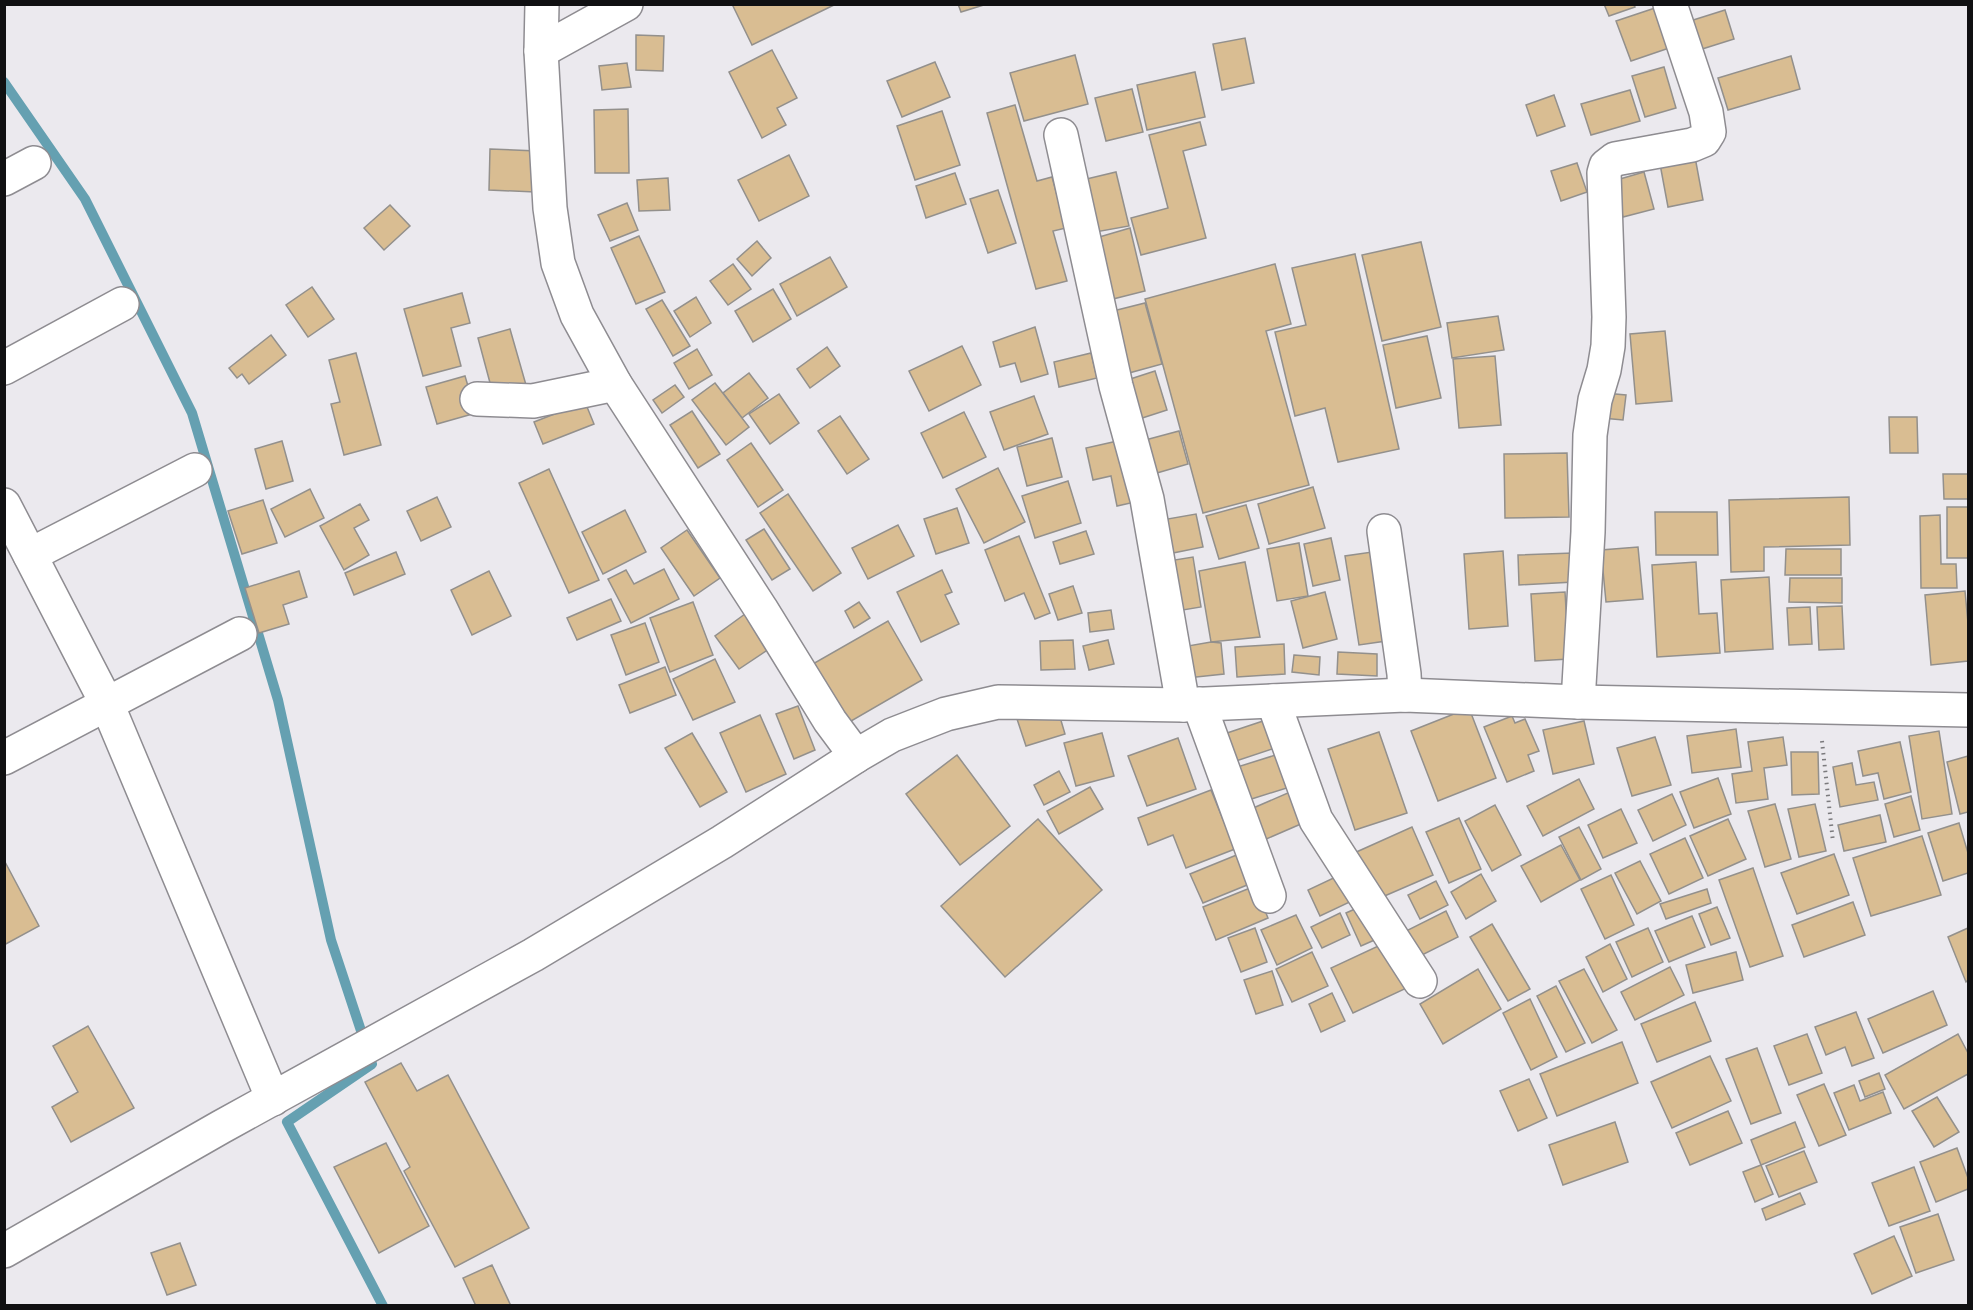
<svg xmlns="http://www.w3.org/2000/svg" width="1973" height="1310" font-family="Literata,serif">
<rect width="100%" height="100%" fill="#ebe9ee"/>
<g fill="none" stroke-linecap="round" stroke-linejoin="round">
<path stroke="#65a0b1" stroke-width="10" d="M4,82L85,199L192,413L278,700L331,940L372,1064L287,1122L383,1306"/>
</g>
<g fill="#d9bd92" stroke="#93908c" stroke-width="1.5">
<path d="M732,4H836L752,45Z"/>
<path d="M958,4H987L961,12Z"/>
<path d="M1604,4H1634L1635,7L1609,16Z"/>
<path d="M1661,6L1675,46L1631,61L1616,21Z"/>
<path d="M1725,10L1734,39L1699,50L1690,21Z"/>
<path d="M636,35L664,36L663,71L636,70Z"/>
<path d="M1245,38L1254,83L1222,90L1213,44Z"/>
<path d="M772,50L797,98L777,108L786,125L762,138L729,72Z"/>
<path d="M1075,55L1088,104L1024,121L1010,73Z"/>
<path d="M1791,56L1800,89L1728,110L1718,78Z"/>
<path d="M935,62L950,97L902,117L887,81Z"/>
<path d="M627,63L631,87L602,90L599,66Z"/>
<path d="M1664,67L1676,108L1645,117L1632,76Z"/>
<path d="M1195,72L1205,117L1147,130L1137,85Z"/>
<path d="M1132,89L1143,132L1106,141L1095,98Z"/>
<path d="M1630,90L1640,121L1591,135L1581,104Z"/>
<path d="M1554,95L1565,126L1537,136L1526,105Z"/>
<path d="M1015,105L1037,181L1052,177L1066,228L1053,231L1067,281L1036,289L987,113Z"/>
<path d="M628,109L629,173H595L594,110Z"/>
<path d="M942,111L960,165L915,180L897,126Z"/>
<path d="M1200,122L1206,145L1183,151L1206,238L1141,255L1131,218L1168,208L1149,135Z"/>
<path d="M490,149L537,151L535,192L489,190Z"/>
<path d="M789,155L809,196L759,221L738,180Z"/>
<path d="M1695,157L1703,200L1668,207L1660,164Z"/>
<path d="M1577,163L1587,192L1561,201L1551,171Z"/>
<path d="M1116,172L1129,226L1090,233L1078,181Z"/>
<path d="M1644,172L1654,209L1623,217L1613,181Z"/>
<path d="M955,173L966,204L926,218L916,186Z"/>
<path d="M668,178L670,210L639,211L637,180Z"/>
<path d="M998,190L1016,243L988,253L970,199Z"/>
<path d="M627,203L638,230L610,241L598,215Z"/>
<path d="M390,205L410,226L384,250L364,228Z"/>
<path d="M1130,228L1145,291L1105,301L1089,240Z"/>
<path d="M639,236L665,292L636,304L611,248Z"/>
<path d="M757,241L771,258L752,276L737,259Z"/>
<path d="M1421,242L1441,327L1382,341L1362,255Z"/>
<path d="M1355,254L1399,449L1338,462L1325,408L1295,416L1275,332L1306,325L1292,268Z"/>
<path d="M830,257L847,287L797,316L780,284Z"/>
<path d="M733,264L751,289L728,305L710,281Z"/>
<path d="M1275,264L1291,324L1266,331L1309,485L1203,513L1145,299Z"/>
<path d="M312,287L334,319L308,337L286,305Z"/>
<path d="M773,289L791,319L753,342L735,311Z"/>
<path d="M462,293L470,323L451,328L461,366L423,376L404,309Z"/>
<path d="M696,297L711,323L690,337L674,311Z"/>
<path d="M662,300L690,346L673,356L646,309Z"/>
<path d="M1145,303L1162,364L1118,376L1101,314Z"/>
<path d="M1498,316L1504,350L1452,358L1447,323Z"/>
<path d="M1035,327L1048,374L1021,382L1015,363L1000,367L993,342Z"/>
<path d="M510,329L526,385L493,394L478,338Z"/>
<path d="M1665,331L1672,401L1636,404L1630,334Z"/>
<path d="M271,335L286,355L249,384L242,374L237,378L229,368Z"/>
<path d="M1427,336L1441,398L1396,408L1383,345Z"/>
<path d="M962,346L981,385L929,411L909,371Z"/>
<path d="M827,347L840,366L810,388L797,369Z"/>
<path d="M697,349L712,375L689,389L674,363Z"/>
<path d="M356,353L381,445L344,455L331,404L340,402L329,360Z"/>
<path d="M1091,353L1097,378L1059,387L1054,362Z"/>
<path d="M1495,356L1501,425L1459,428L1453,359Z"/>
<path d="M1155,371L1167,410L1133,421L1121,382Z"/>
<path d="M749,373L768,398L742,418L723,393Z"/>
<path d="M465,376L476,413L437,424L426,387Z"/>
<path d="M715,383L749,427L726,445L692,400Z"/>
<path d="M675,385L684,397L662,413L653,400Z"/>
<path d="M1604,393L1626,395L1623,420L1602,418Z"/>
<path d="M779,394L799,423L770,444L749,414Z"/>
<path d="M1034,396L1048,434L1004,450L990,412Z"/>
<path d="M585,402L594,424L543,444L534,422Z"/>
<path d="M692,411L720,454L698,468L670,425Z"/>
<path d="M964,412L986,457L943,478L921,433Z"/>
<path d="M840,416L869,459L847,474L818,431Z"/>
<path d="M1889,417H1917L1918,453H1890Z"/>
<path d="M1179,431L1188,464L1143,477L1134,443Z"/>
<path d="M1052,438L1062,477L1027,486L1017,447Z"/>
<path d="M1122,440L1135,502L1117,506L1111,476L1093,480L1086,448Z"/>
<path d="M282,441L293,481L266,489L255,449Z"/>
<path d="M751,443L783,490L758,507L727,460Z"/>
<path d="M1567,453L1569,517L1505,518L1504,454Z"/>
<path d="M998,468L1025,522L984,543L956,489Z"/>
<path d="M549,469L599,580L569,593L519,483Z"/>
<path d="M1943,474H1968V499H1944Z"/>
<path d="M1068,481L1081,523L1035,538L1022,496Z"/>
<path d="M1313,487L1325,528L1269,544L1258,504Z"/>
<path d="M310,489L324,518L285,537L271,509Z"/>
<path d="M788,494L841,573L813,591L760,513Z"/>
<path d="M437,497L451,527L421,541L407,511Z"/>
<path d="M1849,497L1850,545L1764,547V571L1731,572L1729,500Z"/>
<path d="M263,500L277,543L242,554L228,511Z"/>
<path d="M360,504L369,520L354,528L369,555L344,570L320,526Z"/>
<path d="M1246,505L1259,548L1219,559L1206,516Z"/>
<rect x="1947" y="507" width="21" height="51"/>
<path d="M957,508L969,543L936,554L924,519Z"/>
<path d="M625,510L646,552L603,574L582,532Z"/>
<path d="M1655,512H1717L1718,555H1656Z"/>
<path d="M1196,514L1203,547L1163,555L1156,521Z"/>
<path d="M1940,515L1941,564H1956L1957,588H1921L1920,516Z"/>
<path d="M898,525L914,556L868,579L852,548Z"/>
<path d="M764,529L790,569L772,580L746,540Z"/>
<path d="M687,530L720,578L694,596L661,548Z"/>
<path d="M1086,531L1094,554L1060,564L1053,542Z"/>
<path d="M1019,536L1050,613L1035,619L1024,593L1005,601L985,550Z"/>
<path d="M1331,538L1340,580L1313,586L1304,544Z"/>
<path d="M1299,543L1308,596L1277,601L1267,549Z"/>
<path d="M1638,547L1643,599L1606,602L1601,550Z"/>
<path d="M1786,549H1841V575H1785Z"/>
<path d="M1503,551L1508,626L1469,629L1464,554Z"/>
<path d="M396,552L405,574L354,595L345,573Z"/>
<path d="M1372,552L1386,641L1359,645L1345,556Z"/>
<path d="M1573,553L1574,582L1519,585L1518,555Z"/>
<path d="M1193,557L1201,607L1171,612L1162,562Z"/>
<path d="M1245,562L1260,637L1211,642L1199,571Z"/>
<path d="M1696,562L1699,614L1717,613L1720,653L1657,657L1652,565Z"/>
<path d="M664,569L679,599L631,623L608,579L626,570L634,584Z"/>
<path d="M942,570L952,592L945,595L959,624L921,642L897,592Z"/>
<path d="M299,571L307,597L283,605L289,624L259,633L245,588Z"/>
<path d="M489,571L511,616L472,635L451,590Z"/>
<path d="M1769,577L1773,649L1725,652L1721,580Z"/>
<path d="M1790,578H1842V603L1789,602Z"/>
<path d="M1073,586L1082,613L1058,620L1049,594Z"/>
<path d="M1965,591L1968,623V661L1931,665L1925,595Z"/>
<path d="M1325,592L1337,639L1303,648L1291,601Z"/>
<path d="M1565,592L1569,659L1535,661L1531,594Z"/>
<path d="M611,599L621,621L577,640L567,618Z"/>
<path d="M693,602L713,655L670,672L650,618Z"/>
<path d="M859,602L870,618L854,628L845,611Z"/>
<path d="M1842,606L1844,649L1819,650L1817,607Z"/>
<path d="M1810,607L1812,644L1789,645L1787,608Z"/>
<path d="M1111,610L1114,629L1090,632L1088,613Z"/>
<path d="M745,614L769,649L739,669L715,636Z"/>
<path d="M888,621L922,680L846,724L811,665Z"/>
<path d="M645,623L659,662L626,675L611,635Z"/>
<path d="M1073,640L1075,669L1041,670L1040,641Z"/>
<path d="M1108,640L1114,664L1089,670L1083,646Z"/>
<path d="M1211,642L1221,643L1224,674L1187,678L1182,647Z"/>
<path d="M1284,644L1285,674L1237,677L1235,647Z"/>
<path d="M1338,652L1377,654V676L1337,674Z"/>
<path d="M1294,655L1320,657L1319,675L1292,672Z"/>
<path d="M715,659L735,702L693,720L673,679Z"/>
<path d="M665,667L676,695L630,713L619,685Z"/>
<path d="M798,706L815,750L794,759L776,714Z"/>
<path d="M1057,707L1065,734L1026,746L1017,719Z"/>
<path d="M1469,708L1496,778L1438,801L1411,731Z"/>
<path d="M760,715L786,774L746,792L720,733Z"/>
<path d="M1512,716L1515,723L1525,719L1539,751L1528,755L1534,771L1507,782L1484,727Z"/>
<path d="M1269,719L1278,747L1227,764L1218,736Z"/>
<path d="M1584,721L1594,764L1553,774L1543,730Z"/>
<path d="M1736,729L1741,767L1692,773L1687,736Z"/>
<path d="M1939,731L1952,814L1922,819L1909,736Z"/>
<path d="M1379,732L1407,813L1355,830L1328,749Z"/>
<path d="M692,733L727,792L700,807L665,748Z"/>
<path d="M1102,733L1114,776L1076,786L1064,743Z"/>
<path d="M1655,737L1671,785L1632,796L1617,748Z"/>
<path d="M1783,737L1787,765L1764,768L1768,799L1736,803L1732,774L1752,771L1748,742Z"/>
<path d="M1178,738L1196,789L1147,806L1128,756Z"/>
<path d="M1900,742L1911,792L1884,799L1878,773L1863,776L1858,751Z"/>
<path d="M1791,752H1818L1819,794L1792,795Z"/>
<path d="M1282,753L1293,786L1242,802L1231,769Z"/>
<path d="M957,755L1010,826L960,865L906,794Z"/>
<path d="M1968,756V812L1960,814L1947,762Z"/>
<path d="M1852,763L1856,785L1874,782L1878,800L1840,807L1833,767Z"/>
<path d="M1059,771L1070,792L1044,805L1034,785Z"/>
<path d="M1718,778L1731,814L1694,828L1680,792Z"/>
<path d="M1579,779L1594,809L1543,836L1527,806Z"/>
<path d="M1090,787L1103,809L1059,834L1047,811Z"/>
<path d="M1297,789L1310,820L1264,840L1251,809Z"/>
<path d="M1211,790L1235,849L1186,868L1173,835L1148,845L1138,818Z"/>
<path d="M1672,794L1686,825L1653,841L1638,810Z"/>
<path d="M1911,796L1920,830L1894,837L1885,804Z"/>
<path d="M1775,804L1791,859L1765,867L1748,811Z"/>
<path d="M1815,804L1826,851L1799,857L1788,809Z"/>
<path d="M1495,805L1521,855L1492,871L1465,821Z"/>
<path d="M1621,809L1637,843L1603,858L1588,825Z"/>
<path d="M1880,815L1886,842L1844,851L1838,825Z"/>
<path d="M1459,818L1481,869L1449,883L1426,832Z"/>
<path d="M1038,819L1102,890L1005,977L941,906Z"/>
<path d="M1728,819L1746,859L1708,876L1690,836Z"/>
<path d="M1959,823L1968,853V873L1943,881L1928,833Z"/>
<path d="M1412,827L1433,875L1373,901L1352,854Z"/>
<path d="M1579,827L1601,869L1581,880L1559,837Z"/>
<path d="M1922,836L1941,895L1871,916L1853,858Z"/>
<path d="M1685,838L1703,878L1669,894L1650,854Z"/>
<path d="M1561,845L1580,880L1541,902L1521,866Z"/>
<path d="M1239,854L1252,883L1203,903L1190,874Z"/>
<path d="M1834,854L1849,895L1797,914L1781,873Z"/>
<path d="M4,860L39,926L4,945Z"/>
<path d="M1640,861L1661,901L1637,914L1615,873Z"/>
<path d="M1753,868L1783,956L1750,967L1719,880Z"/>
<path d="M1342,874L1354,900L1320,916L1308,890Z"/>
<path d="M1481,874L1496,901L1466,919L1451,892Z"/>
<path d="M1611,875L1634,925L1605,939L1581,889Z"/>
<path d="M1436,881L1448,905L1420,919L1408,895Z"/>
<path d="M1255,886L1268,918L1216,940L1203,907Z"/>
<path d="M1707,889L1711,903L1666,919L1660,904Z"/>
<path d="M1853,902L1865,935L1804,957L1792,925Z"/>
<path d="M1364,905L1379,938L1361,946L1346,913Z"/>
<path d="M1717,907L1730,938L1711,945L1699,914Z"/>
<path d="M1446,911L1458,937L1418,957L1406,931Z"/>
<path d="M1340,913L1350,935L1322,948L1311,927Z"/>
<path d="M1296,915L1312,948L1277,965L1261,930Z"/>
<path d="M1692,916L1705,947L1669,962L1655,931Z"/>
<path d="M1492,924L1530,989L1508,1001L1470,937Z"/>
<path d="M1255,928L1267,962L1241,972L1228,938Z"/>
<path d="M1648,928L1663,962L1632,977L1616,942Z"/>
<path d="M1968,928V980L1966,982L1948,937Z"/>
<path d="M1389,941L1411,986L1353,1013L1331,968Z"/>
<path d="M1610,944L1627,979L1603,992L1586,957Z"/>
<path d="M1312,952L1328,986L1292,1002L1276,969Z"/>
<path d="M1736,952L1743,980L1693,993L1686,965Z"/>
<path d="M1670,967L1684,995L1635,1020L1621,992Z"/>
<path d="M1478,969L1501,1009L1443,1044L1420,1004Z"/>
<path d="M1584,969L1617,1030L1592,1043L1559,981Z"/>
<path d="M1272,971L1283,1005L1256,1014L1244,980Z"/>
<path d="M1556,986L1585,1043L1566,1052L1537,996Z"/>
<path d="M1933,991L1947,1025L1883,1053L1868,1019Z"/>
<path d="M1332,993L1345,1021L1321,1032L1309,1004Z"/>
<path d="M1530,999L1557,1057L1531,1070L1503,1013Z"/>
<path d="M1695,1002L1711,1041L1657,1062L1641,1024Z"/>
<path d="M1856,1012L1874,1058L1852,1066L1845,1047L1826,1055L1815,1027Z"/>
<path d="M88,1026L134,1108L71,1142L52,1107L78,1092L53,1046Z"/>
<path d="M1807,1034L1822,1073L1789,1085L1774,1046Z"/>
<path d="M1958,1034L1968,1053V1074L1904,1109L1885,1075Z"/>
<path d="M1622,1042L1638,1083L1557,1116L1540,1074Z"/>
<path d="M1757,1048L1781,1113L1751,1124L1726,1059Z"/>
<path d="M1710,1056L1731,1101L1672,1128L1651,1082Z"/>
<path d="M401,1063L417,1091L448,1075L529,1228L455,1267L404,1171L410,1167L365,1082Z"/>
<path d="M1879,1073L1885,1089L1865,1097L1859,1081Z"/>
<path d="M1529,1079L1547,1118L1518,1131L1500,1091Z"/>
<path d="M1824,1084L1846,1135L1819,1146L1797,1095Z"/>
<path d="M1854,1085L1860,1101L1883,1092L1891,1113L1849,1130L1834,1093Z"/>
<path d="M1937,1097L1959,1132L1934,1147L1912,1111Z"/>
<path d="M1728,1111L1742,1143L1690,1165L1676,1133Z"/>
<path d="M1615,1122L1628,1162L1563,1185L1549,1145Z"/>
<path d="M1795,1122L1805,1147L1761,1165L1751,1140Z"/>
<path d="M386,1143L429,1226L379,1253L334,1167Z"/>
<path d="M1957,1148L1968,1178V1189L1936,1202L1920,1162Z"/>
<path d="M1804,1151L1817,1182L1779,1197L1766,1166Z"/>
<path d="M1761,1165L1773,1194L1755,1202L1743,1172Z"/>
<path d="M1914,1167L1930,1211L1889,1226L1872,1183Z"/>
<path d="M1800,1193L1805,1204L1766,1220L1762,1209Z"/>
<path d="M1938,1214L1954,1260L1916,1273L1900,1227Z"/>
<path d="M1894,1236L1912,1276L1872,1294L1854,1254Z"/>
<path d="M180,1243L196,1285L167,1295L151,1253Z"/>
<path d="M492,1265L511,1306H476L463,1278Z"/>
</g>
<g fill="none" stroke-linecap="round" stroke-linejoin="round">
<defs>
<g id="minor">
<path d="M542,4L541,51L550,208L558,263L577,315L615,384L761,609L830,721L856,756"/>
<path d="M541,51L626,4"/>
<path d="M1061,135L1116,386L1147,499L1183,705"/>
<path d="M4,179L34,163"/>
<path d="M4,368L122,304"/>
<path d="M477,399L533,401L615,384"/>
<path d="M4,505L107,704L273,1099"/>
<path d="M1384,531L1404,674L1405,695"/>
<path d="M30,555L195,470"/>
<path d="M1273,701L1316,820L1420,981"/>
<path d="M1578,702L1588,532L1590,435L1595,400L1604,370L1608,346L1609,317L1604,173L1606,166L1615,159L1692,145L1704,140L1709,132L1706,112L1670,4"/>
<path d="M1199,704L1269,896"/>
<path d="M4,758L240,634"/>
<path d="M4,1251L221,1127L533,955L722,842L856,756L892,735L946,714L998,702L1183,705L1405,695L1578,702L1968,710"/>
</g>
</defs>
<use href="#minor" stroke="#8e8c91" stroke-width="36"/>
<path stroke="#7b7a7d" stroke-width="4" stroke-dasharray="1.5 4.5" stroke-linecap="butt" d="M1822,741L1833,842"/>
<use href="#minor" stroke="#fff" stroke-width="33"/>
</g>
<rect width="1973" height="1310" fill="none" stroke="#101012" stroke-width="12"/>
</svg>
